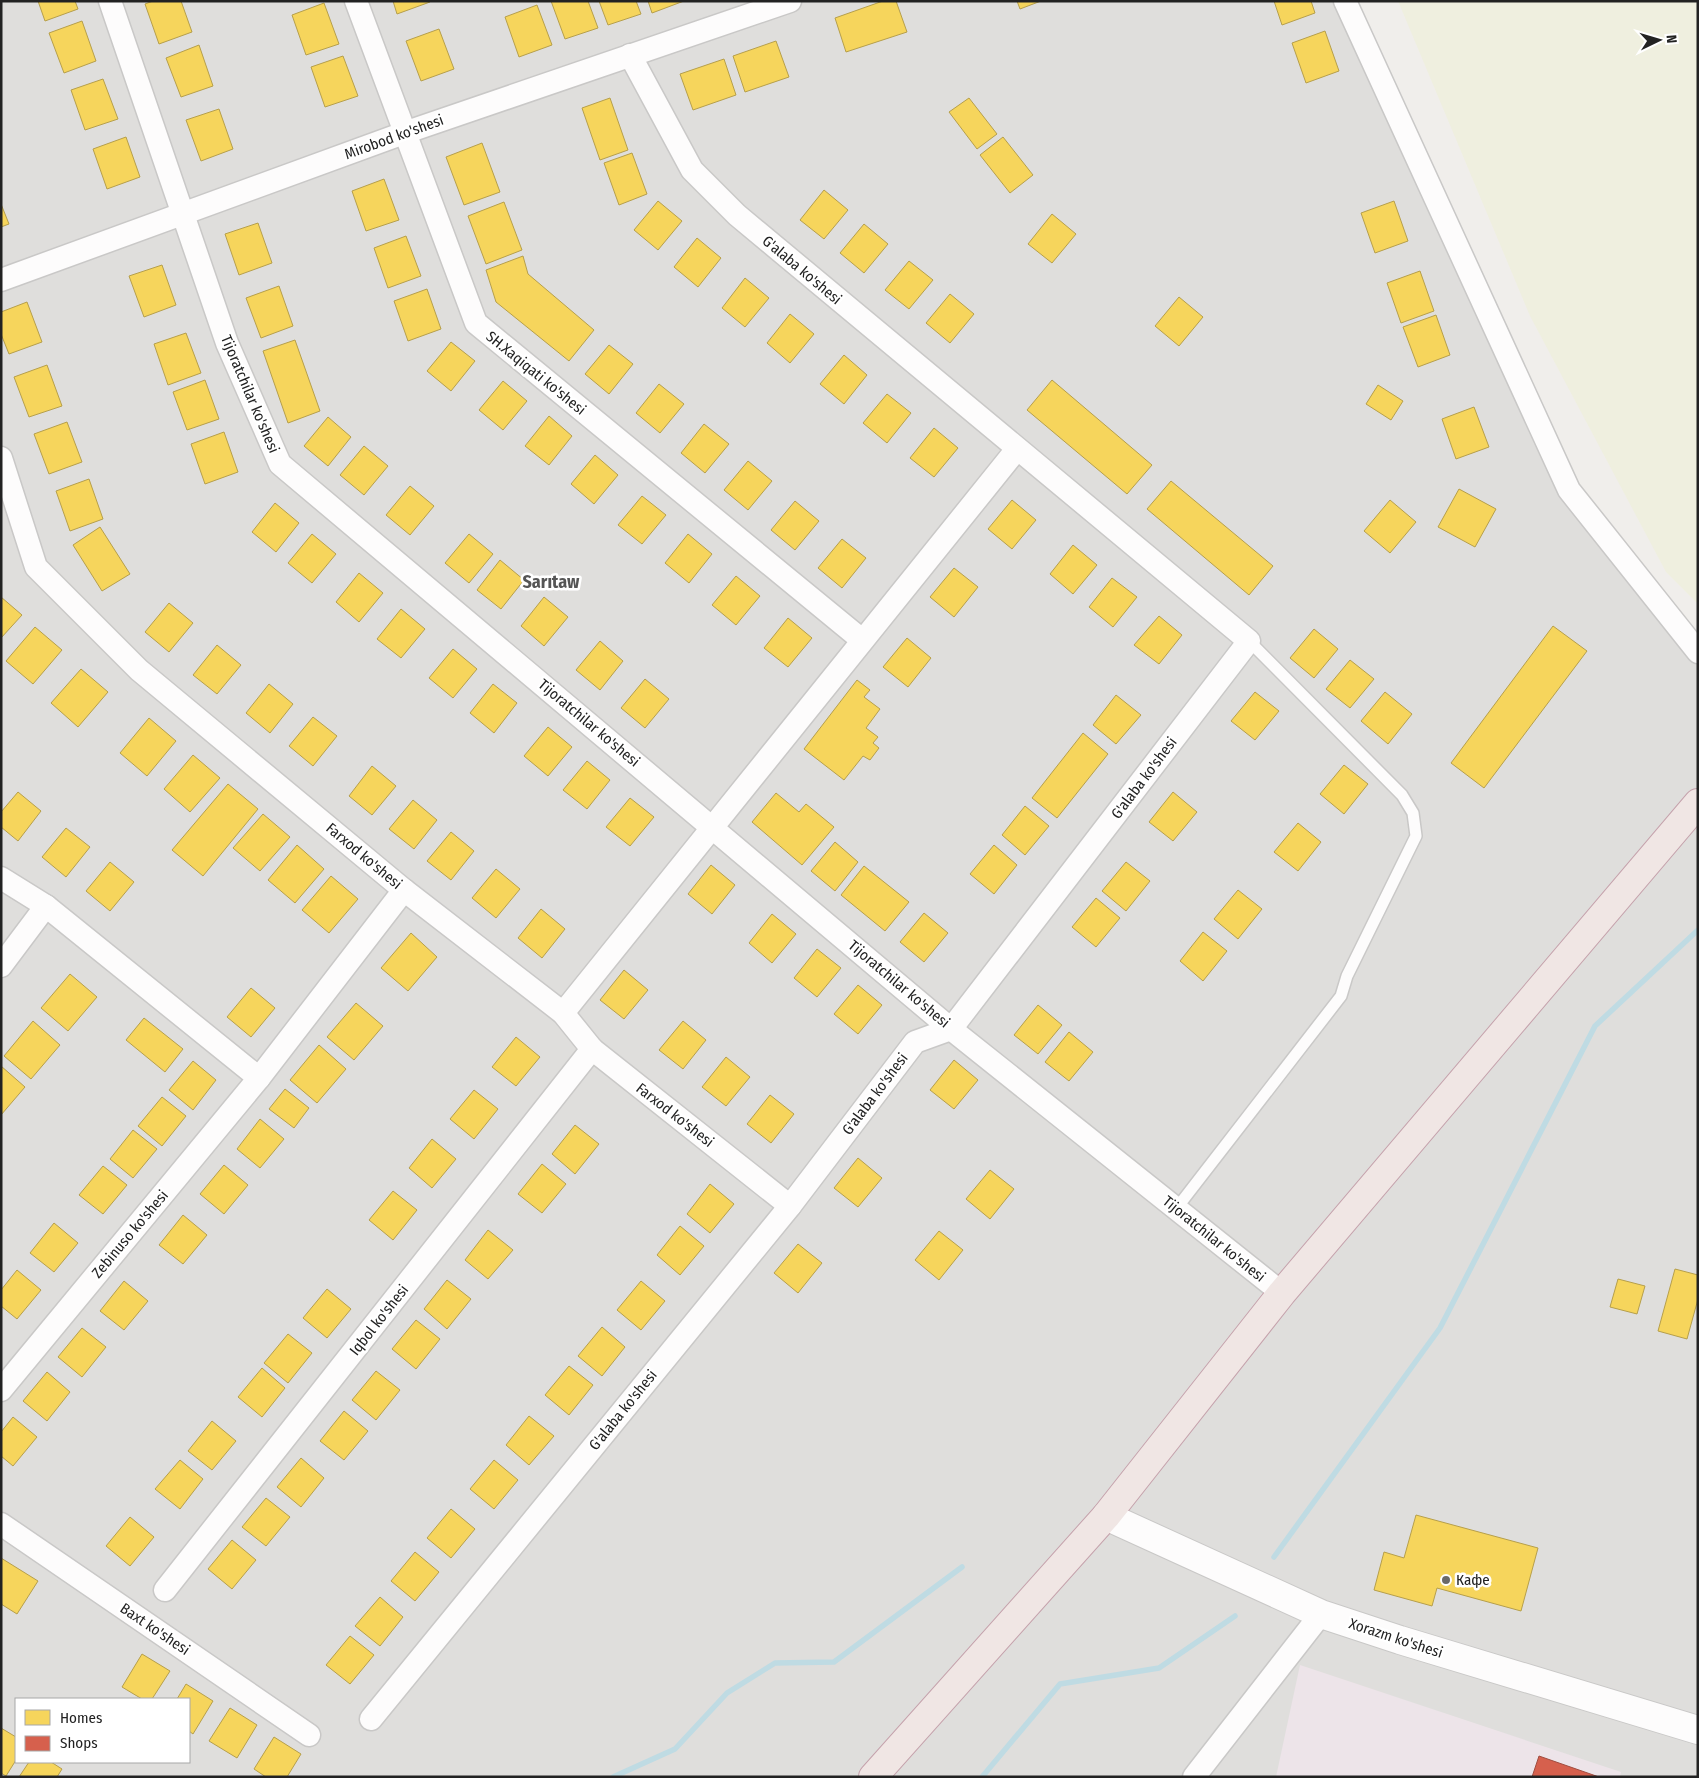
<svg xmlns="http://www.w3.org/2000/svg" width="1699" height="1778" font-family="'Fira Sans Condensed',sans-serif">
<rect width="100%" height="100%" fill="#f0eeeb"/>
<path fill="#dfdedc" fill-rule="evenodd" d="M1,1H1342L1562,487L1698,663V1777H1ZM16,1699H189V1762H16Z"/>
<path fill="#ede4e9" d="M1300,1665L1621,1772L1620,1777H1276Z"/>
<path fill="#efefdf" d="M1398,1H1698V604L1666,572L1530,316Z"/>
<g fill="#f6d55c" stroke="#b69f4b">
<path d="M38,1H75L78,9L45,21Z"/>
<path d="M153,1H181L192,32L159,44L145,4Z"/>
<path d="M393,1H430V2L397,14Z"/>
<path d="M551,1H588L598,28L565,39Z"/>
<path d="M599,1H636L641,14L608,25Z"/>
<path d="M648,1H684L652,13Z"/>
<path d="M883,1H896L907,32L846,52L835,18Z"/>
<path d="M1017,1H1041L1020,9Z"/>
<path d="M1274,1H1311L1315,13L1282,25Z"/>
<path d="M324,3L339,44L306,55L292,15Z"/>
<path d="M537,5L552,45L519,57L505,17Z"/>
<path d="M82,21L96,61L64,73L49,33Z"/>
<path d="M439,29L454,69L421,81L406,41Z"/>
<path d="M1325,31L1339,71L1306,83L1292,43Z"/>
<path d="M776,41L789,77L745,92L733,56Z"/>
<path d="M199,45L213,86L181,97L166,58Z"/>
<path d="M343,56L358,96L325,107L311,67Z"/>
<path d="M724,59L736,95L693,110L680,74Z"/>
<path d="M103,79L118,119L85,130L71,90Z"/>
<path d="M610,98L628,150L600,160L582,108Z"/>
<path d="M969,98L997,134L977,149L949,112Z"/>
<path d="M219,109L233,149L201,161L186,120Z"/>
<path d="M126,137L140,177L107,189L93,149Z"/>
<path d="M1003,137L1033,175L1010,193L980,155Z"/>
<path d="M482,143L500,192L464,205L446,157Z"/>
<path d="M632,153L647,194L619,205L604,163Z"/>
<path d="M384,179L399,220L366,231L352,191Z"/>
<path d="M824,190L848,210L824,239L800,220Z"/>
<path d="M658,201L682,221L658,250L634,230Z"/>
<path d="M1394,201L1408,241L1375,253L1361,213Z"/>
<path d="M504,202L522,250L486,264L468,216Z"/>
<path d="M1,204L9,224L1,227Z"/>
<path d="M1052,214L1076,234L1052,263L1028,244Z"/>
<path d="M258,223L272,263L239,275L225,234Z"/>
<path d="M864,224L888,244L864,273L840,253Z"/>
<path d="M406,236L421,276L388,288L374,248Z"/>
<path d="M697,238L721,258L698,287L674,267Z"/>
<path d="M523,256L528,274L594,330L569,361L496,302L486,270Z"/>
<path d="M909,261L933,280L909,309L885,290Z"/>
<path d="M162,265L176,305L144,317L129,276Z"/>
<path d="M1420,271L1434,311L1401,323L1387,283Z"/>
<path d="M745,278L769,298L745,327L722,308Z"/>
<path d="M279,286L293,326L261,338L246,298Z"/>
<path d="M427,289L441,329L408,341L394,301Z"/>
<path d="M950,294L974,314L950,343L926,323Z"/>
<path d="M1179,297L1203,317L1179,346L1155,326Z"/>
<path d="M27,302L42,342L9,354L1,334V312Z"/>
<path d="M790,314L814,334L790,363L767,343Z"/>
<path d="M1436,315L1450,355L1418,367L1403,327Z"/>
<path d="M186,333L201,373L168,385L154,344Z"/>
<path d="M295,340L320,411L288,423L263,351Z"/>
<path d="M451,342L475,361L451,391L427,371Z"/>
<path d="M609,345L633,364L609,394L585,374Z"/>
<path d="M844,355L867,375L844,404L820,384Z"/>
<path d="M47,365L62,406L29,417L14,377Z"/>
<path d="M205,380L219,419L187,430L173,392Z"/>
<path d="M1052,380L1152,465L1127,494L1027,410Z"/>
<path d="M503,381L527,401L503,430L479,410Z"/>
<path d="M659,384L684,404L660,433L636,413Z"/>
<path d="M1378,385L1403,401L1391,420L1366,404Z"/>
<path d="M887,394L911,413L887,443L863,423Z"/>
<path d="M1474,407L1489,447L1456,459L1442,419Z"/>
<path d="M549,416L572,436L549,465L525,446Z"/>
<path d="M328,417L351,437L328,466L304,446Z"/>
<path d="M67,422L82,462L49,474L34,434Z"/>
<path d="M704,424L729,444L705,473L681,453Z"/>
<path d="M934,428L958,448L934,477L910,458Z"/>
<path d="M224,432L238,472L205,484L191,444Z"/>
<path d="M364,446L388,466L364,495L340,475Z"/>
<path d="M595,455L618,475L594,504L571,484Z"/>
<path d="M748,461L772,481L748,510L724,490Z"/>
<path d="M89,479L103,519L70,531L56,491Z"/>
<path d="M1171,481L1273,566L1249,595L1147,509Z"/>
<path d="M410,486L434,506L410,535L386,515Z"/>
<path d="M1459,489L1496,509L1475,547L1438,527Z"/>
<path d="M642,496L666,515L642,544L618,525Z"/>
<path d="M1012,500L1036,520L1012,549L988,529Z"/>
<path d="M1390,500L1416,522L1390,553L1364,531Z"/>
<path d="M795,501L819,521L795,550L771,530Z"/>
<path d="M275,503L299,523L276,552L252,532Z"/>
<path d="M100,527L130,574L102,591L73,545Z"/>
<path d="M312,534L336,554L312,583L288,563Z"/>
<path d="M469,534L493,554L469,583L445,563Z"/>
<path d="M688,534L712,554L689,583L665,563Z"/>
<path d="M842,539L866,558L842,588L818,568Z"/>
<path d="M1073,545L1097,565L1073,594L1050,574Z"/>
<path d="M500,560L524,580L501,609L477,590Z"/>
<path d="M954,568L978,587L954,617L930,597Z"/>
<path d="M359,573L383,593L359,622L336,602Z"/>
<path d="M736,576L760,596L736,625L712,605Z"/>
<path d="M1112,578L1137,597L1113,627L1089,607Z"/>
<path d="M1,597L22,615L1,638Z"/>
<path d="M544,597L568,617L544,646L521,626Z"/>
<path d="M169,603L193,623L169,652L145,632Z"/>
<path d="M401,609L425,629L401,658L377,639Z"/>
<path d="M1159,616L1182,635L1159,664L1134,645Z"/>
<path d="M788,618L812,638L788,667L764,648Z"/>
<path d="M1553,626L1587,651L1484,788L1451,763Z"/>
<path d="M35,627L62,650L33,684L6,661Z"/>
<path d="M1314,629L1338,649L1314,678L1290,658Z"/>
<path d="M907,638L931,658L908,687L883,667Z"/>
<path d="M600,641L623,661L600,690L576,670Z"/>
<path d="M217,645L241,665L217,694L193,675Z"/>
<path d="M453,649L477,669L453,698L429,678Z"/>
<path d="M1350,660L1374,679L1350,708L1326,689Z"/>
<path d="M81,669L108,692L78,727L51,703Z"/>
<path d="M645,679L669,699L645,728L621,708Z"/>
<path d="M857,680L870,690L864,697L880,709L866,728L878,737L873,743L879,748L870,760L863,756L844,780L804,749Z"/>
<path d="M269,684L293,704L270,733L246,713Z"/>
<path d="M493,684L517,703L494,733L470,713Z"/>
<path d="M1255,692L1279,711L1255,740L1231,721Z"/>
<path d="M1385,692L1412,714L1388,744L1361,721Z"/>
<path d="M1116,695L1141,715L1116,744L1093,725Z"/>
<path d="M313,717L337,736L313,766L289,746Z"/>
<path d="M149,718L176,741L147,776L120,753Z"/>
<path d="M548,727L572,747L548,776L524,756Z"/>
<path d="M1083,733L1108,754L1057,818L1032,798Z"/>
<path d="M193,755L220,778L190,812L164,789Z"/>
<path d="M587,761L610,780L587,809L563,790Z"/>
<path d="M1344,765L1368,784L1344,814L1320,794Z"/>
<path d="M372,766L396,786L372,815L349,796Z"/>
<path d="M228,784L258,809L203,876L172,850Z"/>
<path d="M18,792L41,811L18,841L1,827V812Z"/>
<path d="M1173,792L1197,812L1173,841L1149,822Z"/>
<path d="M776,793L799,812L806,804L834,827L802,865L752,822Z"/>
<path d="M630,798L654,817L630,846L606,827Z"/>
<path d="M413,800L437,820L414,849L389,829Z"/>
<path d="M1025,806L1049,826L1025,855L1002,835Z"/>
<path d="M263,814L290,837L260,871L233,848Z"/>
<path d="M1298,823L1321,842L1298,871L1274,852Z"/>
<path d="M66,828L90,847L66,877L42,857Z"/>
<path d="M451,832L474,851L451,880L427,861Z"/>
<path d="M835,842L858,862L835,891L811,871Z"/>
<path d="M297,845L324,869L295,903L268,880Z"/>
<path d="M994,845L1017,865L994,894L970,874Z"/>
<path d="M110,862L134,882L110,911L86,891Z"/>
<path d="M1126,862L1150,881L1126,911L1102,891Z"/>
<path d="M711,865L735,885L712,914L688,894Z"/>
<path d="M864,866L909,902L885,931L841,895Z"/>
<path d="M496,869L520,889L496,918L472,898Z"/>
<path d="M331,876L358,899L329,933L302,910Z"/>
<path d="M1238,890L1262,909L1238,939L1214,919Z"/>
<path d="M1096,898L1120,918L1096,947L1072,927Z"/>
<path d="M541,909L565,929L542,958L518,938Z"/>
<path d="M924,913L948,933L924,962L900,942Z"/>
<path d="M772,914L796,934L772,963L749,943Z"/>
<path d="M1203,932L1227,951L1203,981L1180,961Z"/>
<path d="M411,933L437,957L408,991L381,968Z"/>
<path d="M817,949L841,968L817,997L794,978Z"/>
<path d="M624,970L648,990L624,1019L600,1000Z"/>
<path d="M70,974L97,997L68,1031L41,1008Z"/>
<path d="M858,985L882,1005L858,1034L834,1014Z"/>
<path d="M251,988L275,1008L251,1037L227,1017Z"/>
<path d="M356,1003L383,1026L354,1060L327,1037Z"/>
<path d="M1038,1005L1062,1025L1038,1054L1014,1035Z"/>
<path d="M144,1018L183,1049L165,1072L126,1040Z"/>
<path d="M33,1021L60,1045L31,1079L4,1056Z"/>
<path d="M683,1021L706,1040L683,1069L659,1050Z"/>
<path d="M1069,1032L1093,1052L1069,1081L1045,1062Z"/>
<path d="M516,1037L540,1057L516,1086L492,1067Z"/>
<path d="M319,1045L346,1069L317,1103L290,1080Z"/>
<path d="M726,1057L750,1077L726,1106L702,1087Z"/>
<path d="M954,1060L978,1080L954,1109L930,1090Z"/>
<path d="M193,1061L216,1080L193,1110L169,1090Z"/>
<path d="M1,1066L25,1087L1,1115Z"/>
<path d="M285,1089L309,1108L294,1128L269,1109Z"/>
<path d="M474,1090L498,1109L474,1139L450,1119Z"/>
<path d="M770,1095L794,1114L771,1143L747,1124Z"/>
<path d="M162,1097L186,1116L162,1146L138,1126Z"/>
<path d="M260,1119L284,1139L260,1168L237,1149Z"/>
<path d="M575,1125L599,1144L575,1174L552,1154Z"/>
<path d="M133,1130L157,1149L133,1178L110,1159Z"/>
<path d="M432,1139L456,1159L432,1188L409,1168Z"/>
<path d="M858,1158L882,1178L858,1207L834,1188Z"/>
<path d="M542,1164L566,1184L542,1213L518,1194Z"/>
<path d="M224,1165L248,1185L224,1214L200,1194Z"/>
<path d="M103,1166L127,1185L103,1214L79,1195Z"/>
<path d="M990,1170L1014,1189L990,1219L966,1199Z"/>
<path d="M710,1184L734,1204L710,1233L687,1214Z"/>
<path d="M393,1191L417,1210L393,1240L369,1220Z"/>
<path d="M183,1215L207,1235L183,1264L159,1245Z"/>
<path d="M54,1223L78,1243L54,1272L30,1253Z"/>
<path d="M680,1226L704,1246L680,1275L657,1255Z"/>
<path d="M488,1230L513,1250L488,1279L465,1260Z"/>
<path d="M939,1231L963,1250L939,1280L915,1260Z"/>
<path d="M798,1244L822,1263L798,1293L774,1273Z"/>
<path d="M1675,1269L1698,1275V1299L1687,1339L1658,1331Z"/>
<path d="M17,1270L41,1290L17,1319L1,1306V1290Z"/>
<path d="M1618,1279L1645,1286L1637,1314L1610,1307Z"/>
<path d="M447,1280L471,1299L447,1329L424,1309Z"/>
<path d="M124,1281L148,1301L124,1330L100,1311Z"/>
<path d="M641,1281L665,1301L641,1330L617,1310Z"/>
<path d="M327,1289L351,1309L327,1338L303,1318Z"/>
<path d="M416,1320L440,1339L416,1369L392,1349Z"/>
<path d="M602,1327L625,1347L602,1376L578,1356Z"/>
<path d="M82,1328L106,1347L82,1377L58,1357Z"/>
<path d="M288,1334L312,1353L288,1383L264,1363Z"/>
<path d="M569,1366L593,1385L569,1415L545,1395Z"/>
<path d="M262,1368L285,1388L262,1417L238,1397Z"/>
<path d="M376,1371L400,1390L376,1420L352,1400Z"/>
<path d="M47,1372L70,1392L47,1421L23,1401Z"/>
<path d="M344,1411L368,1431L344,1460L320,1441Z"/>
<path d="M529,1416L554,1436L529,1465L506,1445Z"/>
<path d="M13,1417L37,1437L13,1466L1,1456V1432Z"/>
<path d="M212,1421L236,1441L212,1470L188,1451Z"/>
<path d="M301,1458L324,1478L301,1507L277,1487Z"/>
<path d="M180,1460L203,1479L180,1509L155,1489Z"/>
<path d="M494,1460L518,1480L494,1509L470,1489Z"/>
<path d="M266,1498L290,1517L266,1546L242,1527Z"/>
<path d="M451,1509L475,1529L451,1558L427,1538Z"/>
<path d="M1416,1515L1538,1548L1521,1611L1437,1588L1432,1606L1374,1590L1384,1552L1404,1558Z"/>
<path d="M130,1517L154,1537L130,1566L106,1546Z"/>
<path d="M232,1540L256,1560L232,1589L208,1569Z"/>
<path d="M415,1552L439,1572L415,1601L391,1581Z"/>
<path d="M1,1558L38,1581L17,1614L1,1604Z"/>
<path d="M380,1597L403,1617L380,1646L355,1626Z"/>
<path d="M350,1636L374,1655L350,1684L326,1665Z"/>
<path d="M142,1654L170,1671L152,1699H142L122,1687Z"/>
<path d="M186,1684L213,1701L193,1734L189,1731V1699H177Z"/>
<path d="M230,1708L257,1725L237,1758L209,1741Z"/>
<path d="M1,1728L16,1737V1760L6,1776L1,1773Z"/>
<path d="M274,1737L301,1754L287,1777H266L254,1769Z"/>
<path d="M29,1762H51L62,1769L57,1777H19Z"/>
</g>
<path fill="#d6604d" stroke="#a04d40" d="M1539,1756L1599,1777H1532Z"/>
<g fill="none" stroke-linecap="round" stroke-linejoin="round">
<g stroke="#bfdbe3" stroke-width="5.5">
<path d="M1274,1557L1440,1328L1595,1026L1698,930"/>
<path d="M613,1777L675,1749L727,1693L775,1663L834,1662L962,1567"/>
<path d="M982,1777L1060,1684L1159,1668L1235,1616"/>
</g>
<defs>
<path id="service" d="M1176,1209L1341,996L1347,976L1416,836L1413,813L1402,795L1249,641"/>
<g id="minor">
<path d="M110,1L227,343L280,464L951,1029L1282,1293"/>
<path d="M356,1L476,323L862,640"/>
<path d="M1345,1L1569,490L1698,652"/>
<path d="M1,280L404,133L790,1"/>
<path d="M1,458L36,567L139,670L404,890L563,1013L592,1049L790,1206"/>
<path d="M1,878L46,906L259,1078"/>
<path d="M1,966L46,906"/>
<path d="M563,1013L1017,449"/>
<path d="M1,1390L259,1078L404,890"/>
<path d="M1,1524L309,1735"/>
<path d="M165,1590L592,1049"/>
<path d="M371,1719L790,1206L915,1042L951,1029L1249,641L737,215L692,170L630,55"/>
<path d="M1194,1777L1321,1614"/>
</g>
<path id="tertiary" d="M1106,1516L1321,1614L1400,1640L1698,1730"/>
<path id="trunk" d="M873,1777L1106,1516L1282,1293L1698,803"/>
</defs>
<use href="#service" stroke="#c9c8c7" stroke-width="14"/>
<use href="#minor" stroke="#c9c8c7" stroke-width="25"/>
<use href="#tertiary" stroke="#c9c8c7" stroke-width="30"/>
<use href="#trunk" stroke="#c5a2ac" stroke-width="30"/>
<use href="#service" stroke="#fdfcfc" stroke-width="11"/>
<use href="#minor" stroke="#fdfcfc" stroke-width="22"/>
<use href="#tertiary" stroke="#fdfcfc" stroke-width="28"/>
<use href="#trunk" stroke="#f0e6e4" stroke-width="28"/>
</g>
<circle fill="#6a6968" stroke="#fff" stroke-width="2" cx="1446" cy="1580" r="5"/>
<g text-anchor="middle" dominant-baseline="central" stroke-width="5" stroke-linejoin="round" paint-order="stroke">
<g font-size="15" fill="#222" stroke="#fff">
<text transform="translate(394 137) rotate(-20)">Mirobod ko'shesi</text>
<text transform="translate(802 270) rotate(40)">G'alaba ko'shesi</text>
<text transform="translate(536 373) rotate(39)">SH.Xaqiqati ko'shesi</text>
<text transform="translate(250 394) rotate(67)">Tijoratchilar ko'shesi</text>
<text transform="translate(589 723) rotate(40)">Tijoratchilar ko'shesi</text>
<text transform="translate(1144 778) rotate(-53)">G'alaba ko'shesi</text>
<text transform="translate(364 856) rotate(40)">Farxod ko'shesi</text>
<text transform="translate(899 984) rotate(40)">Tijoratchilar ko'shesi</text>
<text transform="translate(875 1094) rotate(-53)">G'alaba ko'shesi</text>
<text transform="translate(675 1115) rotate(38)">Farxod ko'shesi</text>
<text transform="translate(130 1234) rotate(-50)">Zebinuso ko'shesi</text>
<text transform="translate(1214 1239) rotate(39)">Tijoratchilar ko'shesi</text>
<text transform="translate(379 1320) rotate(-52)">Iqbol ko'shesi</text>
<text transform="translate(623 1410) rotate(-51)">G'alaba ko'shesi</text>
<text transform="translate(155 1629) rotate(34)">Baxt ko'shesi</text>
<text transform="translate(1396 1638) rotate(18)">Xorazm ko'shesi</text>
</g>
<g font-size="15" fill="#222" stroke="#fff" text-anchor="start">
<text x="1456" y="1580">Кафе</text>
</g>
<g font-size="18" font-weight="bold" fill="#555" stroke="#fff">
<text x="551" y="582">Sarıtaw</text>
</g>
</g>
<rect width="1699" height="1778" fill="none" stroke="#222222" stroke-width="5"/>
<rect x="15" y="1698" width="175" height="65" fill="#ffffff" stroke="#a7a7a7"/>
<rect x="25" y="1710" width="25" height="15" fill="#f6d55c" stroke="#a7a7a7"/>
<text x="60" y="1723" font-size="15" fill="#222222">Homes</text>
<rect x="25" y="1736" width="25" height="15" fill="#d6604d" stroke="#a7a7a7"/>
<text x="60" y="1748" font-size="15" fill="#222222">Shops</text>
<g transform="translate(1659 40) rotate(85)" stroke="#ffffff" stroke-width="4" paint-order="stroke">
<path d="M0-4L9 19L0 12L-9 19Z" fill="#222222"/>
<text y="-8" font-size="14" font-weight="bold" text-anchor="middle" fill="#222222">N</text>
</g>
</svg>
